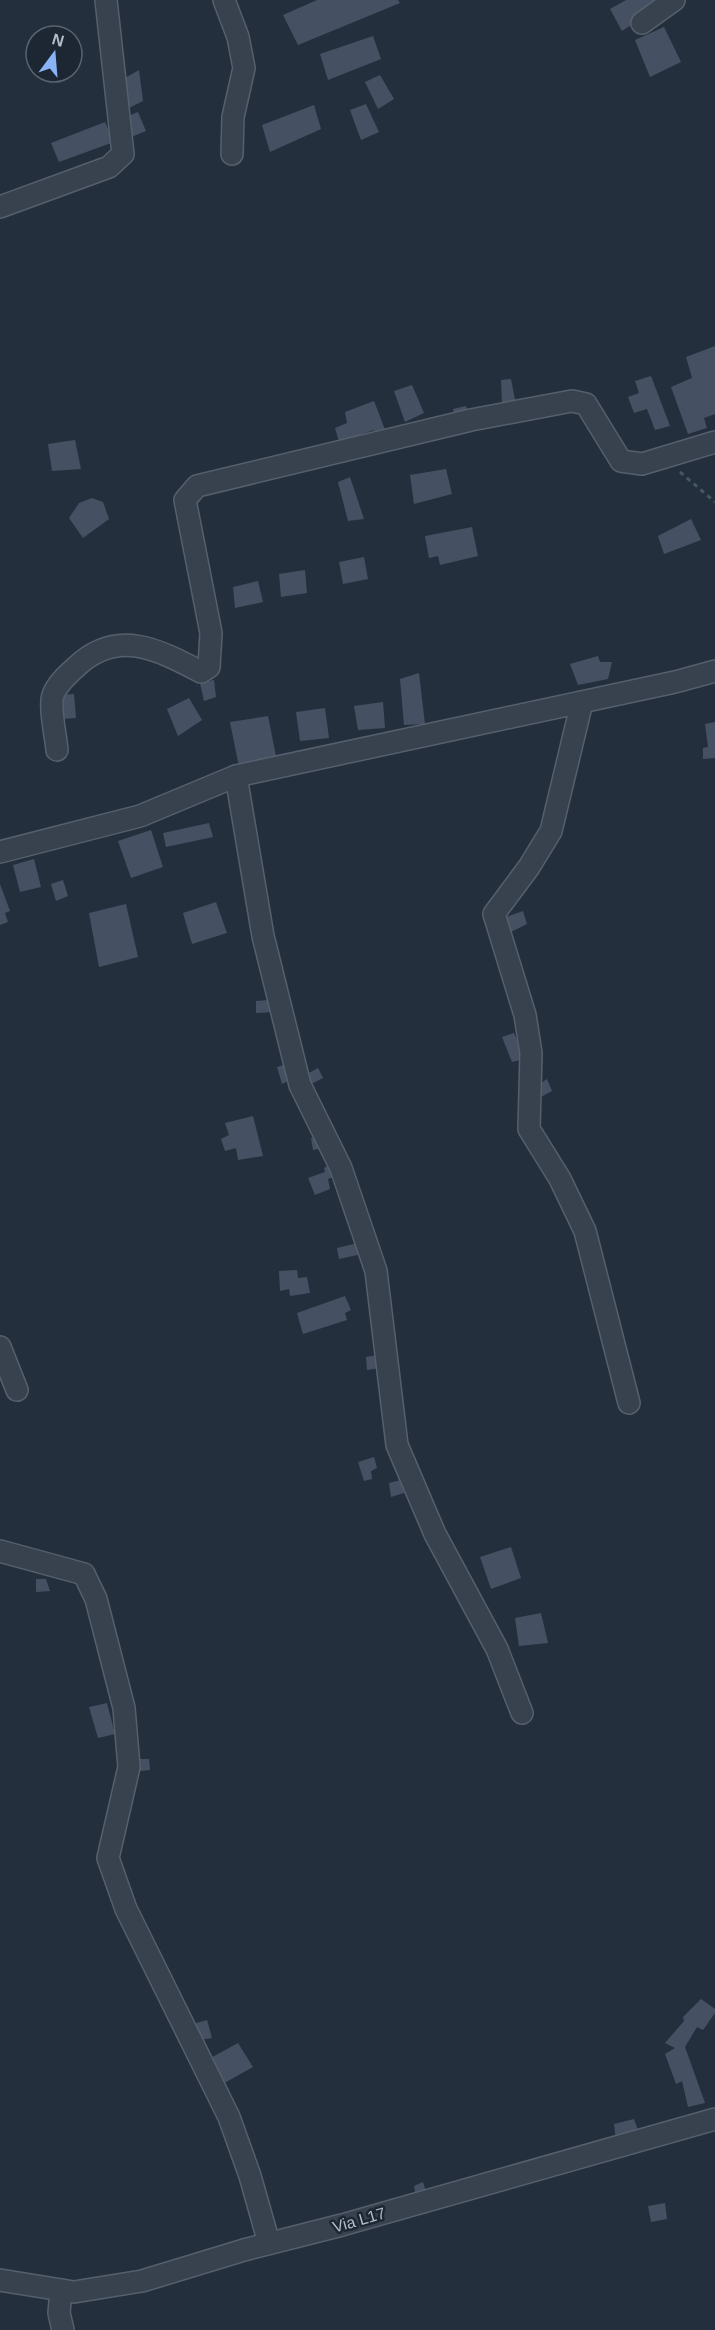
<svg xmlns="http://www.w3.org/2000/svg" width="715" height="2330" font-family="Arial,sans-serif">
<rect width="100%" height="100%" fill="#242f3e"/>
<g fill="#455162">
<path d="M317,0H398L400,3L298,45L283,15Z"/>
<path d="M626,0H662L648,14L622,31L610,9Z"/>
<path d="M664,27L681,62L650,77L635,40Z"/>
<path d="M373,36L381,59L328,80L320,54Z"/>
<path d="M139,70L143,101L123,111L118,82Z"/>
<path d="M380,75L394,99L378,109L365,82Z"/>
<path d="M366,104L379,132L361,140L350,110Z"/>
<path d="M314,105L321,129L270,152L262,125Z"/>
<path d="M138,112L146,131L129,138L123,118Z"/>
<path d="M105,122L114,142L59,162L51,143Z"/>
<path d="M715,346V414L704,418L707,428L688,434L671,387L692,378L686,357Z"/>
<path d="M651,376L670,426L655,430L647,409L634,413L628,397L639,393L635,381Z"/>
<path d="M511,379L516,405L502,406L501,380Z"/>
<path d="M412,385L424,413L405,422L394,391Z"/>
<path d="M374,401L386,432L376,436L374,430L339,442L335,428L347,423L345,412Z"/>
<path d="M466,406L468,417L455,420L453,409Z"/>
<path d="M75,440L81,469L52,471L48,444Z"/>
<path d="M446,469L452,494L414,504L410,475Z"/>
<path d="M350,477L364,519L348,521L338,482Z"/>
<path d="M92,498L103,502L109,519L83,538L69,518L79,503Z"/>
<path d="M691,519L701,540L664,554L658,536Z"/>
<path d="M472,527L478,556L440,565L438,556L429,558L425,536Z"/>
<path d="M364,557L368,579L343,584L339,562Z"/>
<path d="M305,570L307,593L281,597L279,574Z"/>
<path d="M258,581L263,602L235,608L233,587Z"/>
<path d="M598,656L600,662H612L608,679L578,685L570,664Z"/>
<path d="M419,673L425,724L404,725L400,679Z"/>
<path d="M214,680L216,697L204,701L200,683Z"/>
<path d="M74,694L76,718L61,719L58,695Z"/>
<path d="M189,698L202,720L178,736L167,709Z"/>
<path d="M383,702L385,728L358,730L354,706Z"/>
<path d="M325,708L329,738L300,741L296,712Z"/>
<path d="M268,716L277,761L239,767L230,722Z"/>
<path d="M715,722V758L703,759V748L708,747L705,724Z"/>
<path d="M209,823L213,837L166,847L163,833Z"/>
<path d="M151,830L163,867L131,878L118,841Z"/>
<path d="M34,859L41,887L20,892L13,865Z"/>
<path d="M63,880L68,896L56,901L51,884Z"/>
<path d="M0,884L10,911L5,913L8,922L0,925Z"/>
<path d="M216,902L227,933L192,944L183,913Z"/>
<path d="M126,904L138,957L99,967L89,913Z"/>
<path d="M523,911L527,924L509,933L503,918Z"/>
<path d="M269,1000L273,1012L256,1013V1001Z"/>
<path d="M514,1033L525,1059L512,1062L502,1037Z"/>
<path d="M287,1064L294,1078L282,1084L277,1067Z"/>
<path d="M318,1068L323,1078L311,1084L307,1074Z"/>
<path d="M547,1079L552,1091L539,1098L535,1087Z"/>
<path d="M253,1116L263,1156L238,1160L236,1148L225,1151L221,1139L229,1135L225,1123Z"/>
<path d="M319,1136L323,1148L313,1150L311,1138Z"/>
<path d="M332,1163L336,1176L328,1179L330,1189L315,1195L308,1178L325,1172L324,1168Z"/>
<path d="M358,1243L362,1254L339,1259L337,1248Z"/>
<path d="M297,1270L298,1278L307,1277L310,1293L290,1296L289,1289L280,1291L279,1271Z"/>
<path d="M345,1296L351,1310L345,1313L347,1320L303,1334L297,1313Z"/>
<path d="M378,1355L380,1368L367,1370L366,1357Z"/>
<path d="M374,1457L377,1468L371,1471L372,1479L364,1481L358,1462Z"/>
<path d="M401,1480L404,1493L391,1497L389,1483Z"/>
<path d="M511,1547L521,1578L491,1589L480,1557Z"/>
<path d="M36,1579H46L50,1591L36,1592Z"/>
<path d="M541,1613L548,1643L519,1646L515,1618Z"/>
<path d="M107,1703L115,1734L98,1738L89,1707Z"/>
<path d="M139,1759H149L150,1770L140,1771Z"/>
<path d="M701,1999L715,2009V2013L703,2030L697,2027L685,2047L705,2103L688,2107L682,2081L676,2084L665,2054L675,2048L665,2043L684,2021L683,2017Z"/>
<path d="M207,2020L212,2038L193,2041L189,2025Z"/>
<path d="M238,2043L253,2067L219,2086L207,2060Z"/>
<path d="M634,2119L639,2133L616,2141L614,2124Z"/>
<path d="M423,2182L427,2195L416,2198L414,2186Z"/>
<path d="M665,2203L667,2219L651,2222L648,2206Z"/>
</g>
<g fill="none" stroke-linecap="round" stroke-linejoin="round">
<defs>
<g id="minor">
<path d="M224,0L238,37L244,68L233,117L232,154"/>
<path d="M642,23L674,0"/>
<path d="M0,207L109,167L123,154L106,0"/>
<path d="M582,702L551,831L529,867L494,914L525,1015L531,1053L529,1129L560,1179L585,1231L629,1403"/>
<path d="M57,750C56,737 49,707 53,695C57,684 67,675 76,667C117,628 157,649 201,672L209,667L211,633L185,500L197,486L471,420L572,401L586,404L621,461L642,464L715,442"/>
<path d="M236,776L263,936L300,1085L341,1168L376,1271L397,1445L435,1534L497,1649L522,1713"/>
<path d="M0,852L140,816L236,776L675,682L715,671"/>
<path d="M0,1347L17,1390"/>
<path d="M0,1551L84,1574L96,1599L124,1708L129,1767L108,1858L126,1909L229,2117L250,2176L269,2243"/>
<path d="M0,2280L74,2292L142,2281L244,2250L342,2225L715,2119"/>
<path d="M61,2290L59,2313L63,2330"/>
</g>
</defs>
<use href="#minor" stroke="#565f6c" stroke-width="24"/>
<path stroke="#44595c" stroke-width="3" stroke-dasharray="4.5 4.5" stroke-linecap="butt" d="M680,472L715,502"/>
<use href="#minor" stroke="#38414e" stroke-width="21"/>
</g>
<g text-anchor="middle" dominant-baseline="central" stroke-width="5" stroke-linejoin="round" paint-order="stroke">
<g font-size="16" fill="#b4bcc9" stroke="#1d2633">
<text transform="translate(359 2220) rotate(-16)">Via L17</text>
</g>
</g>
<g transform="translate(54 54) rotate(16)"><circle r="28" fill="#1d2633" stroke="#59626f" stroke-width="1.5"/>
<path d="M0-4.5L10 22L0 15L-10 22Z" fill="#8ab4f8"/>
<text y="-9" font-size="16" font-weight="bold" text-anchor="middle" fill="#b4bcc9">N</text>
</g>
</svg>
